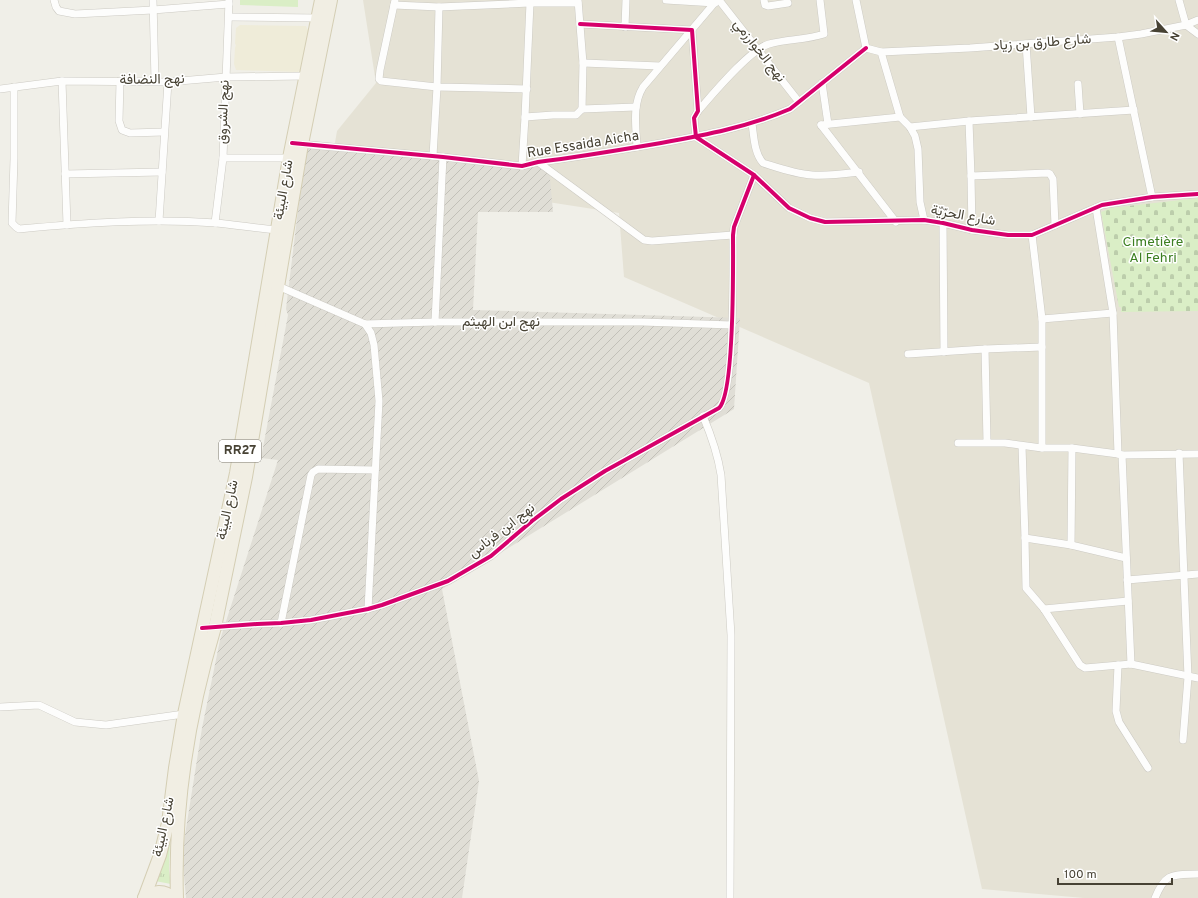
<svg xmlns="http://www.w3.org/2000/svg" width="1198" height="898" font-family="Overpass,Vazirmatn,sans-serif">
<defs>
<pattern id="industrial-furrows" width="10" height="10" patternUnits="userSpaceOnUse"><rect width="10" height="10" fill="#e0ded6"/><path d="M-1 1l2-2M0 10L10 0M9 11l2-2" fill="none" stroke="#c2c0b8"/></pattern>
<pattern id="grass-tufts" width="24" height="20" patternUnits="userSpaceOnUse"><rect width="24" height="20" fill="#daeec6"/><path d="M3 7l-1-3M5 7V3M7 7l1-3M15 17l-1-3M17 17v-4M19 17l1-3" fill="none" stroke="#bccdab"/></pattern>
<pattern id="cemetery-stones" width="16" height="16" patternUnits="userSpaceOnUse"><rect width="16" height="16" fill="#daeec6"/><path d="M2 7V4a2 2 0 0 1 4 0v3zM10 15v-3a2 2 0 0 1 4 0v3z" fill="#bccdab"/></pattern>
</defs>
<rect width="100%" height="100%" fill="#f0efe8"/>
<path fill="#e5e2d5" d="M363,0H1198V898H1084L982,889L869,383L624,277L619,213L548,202L329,177L337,131L376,83Z"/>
<path fill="url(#industrial-furrows)" d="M306,144L549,167L553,212H478L473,310L740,318L734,409L442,589L479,781L462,898H186L182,854L202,728L220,640L278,460L261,458L288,315L286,309Z"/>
<path fill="#efecd9" d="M240,25L306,26L309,32L301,69L298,72L236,70L234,64L235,48L236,45L235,44L236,28Z"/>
<path fill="url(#grass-tufts)" d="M170,839L169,871L171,884L155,881Z"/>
<path fill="url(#cemetery-stones)" d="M1198,198V311L1121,312V307H1119L1101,212L1111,208Z"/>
<path fill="#daeec6" d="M240,0H298V7L240,5Z"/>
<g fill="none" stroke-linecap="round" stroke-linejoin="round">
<defs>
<g id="minor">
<path d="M54,0L56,7L59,11L75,14L153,10L229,4"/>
<path d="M153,0L155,81"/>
<path d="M395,0L380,70L379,79L381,81L437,87L527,89"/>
<path d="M666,0L715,3"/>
<path d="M719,0L799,102"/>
<path d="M764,0L765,5L768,6L788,3"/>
<path d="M856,0L866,48L881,52L900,117L910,127L915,136L918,149L920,202L924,220"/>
<path d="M1179,0L1186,25L1198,20"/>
<path d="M530,3L525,117L553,115H576L582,109L583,63L578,0"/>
<path d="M394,5L439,7L530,3H578"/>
<path d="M229,17L318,18"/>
<path d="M580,24L692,30L698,111L694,118L696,137L754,175L789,208L810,218L825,222L924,220L943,223L972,230L1008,235H1032L1102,205L1152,197L1198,194"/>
<path d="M625,27L626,0"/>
<path d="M1118,37L1152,197"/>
<path d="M1026,44L1031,117"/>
<path d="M881,52L970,48L1118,37L1141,34L1186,25L1198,34"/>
<path d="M583,63L660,66"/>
<path d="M62,81L67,225"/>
<path d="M120,81L119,121L122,130L130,133L164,132"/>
<path d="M822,83L828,124"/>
<path d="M1078,84L1080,114"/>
<path d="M14,87V159L12,223L16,227L19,229C84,223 151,218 216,223C236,225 256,228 277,230"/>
<path d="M0,89L62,81L168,82L226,77L305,76"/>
<path d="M582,109L636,107"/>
<path d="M698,111C712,95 750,49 769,44C787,39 806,40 824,34L820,0"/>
<path d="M969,121L971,176L1048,173L1050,174L1053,179L1055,225"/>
<path d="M752,124C754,136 754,153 763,163C779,168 795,174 812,175C828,176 843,174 859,172"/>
<path d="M821,125L896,222"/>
<path d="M821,125L900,117"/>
<path d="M910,127L969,121L1134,110"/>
<path d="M300,144L443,157L522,166L538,162C579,157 620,150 661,143C705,135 748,127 790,109L866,48"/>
<path d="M637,147C636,127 632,105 643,87L717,0"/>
<path d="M433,156L437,87L439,7"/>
<path d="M223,158H289"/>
<path d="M538,162L644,240L652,241L733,235"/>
<path d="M522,166L525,117"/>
<path d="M65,174L162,172"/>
<path d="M971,176L972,230"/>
<path d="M1096,208L1113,313L1118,454"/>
<path d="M159,221L168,82"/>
<path d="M215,223L223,158L229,0"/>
<path d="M943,223L944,352"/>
<path d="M1032,235L1042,319V448H1072L1118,454L1122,455L1198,454"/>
<path d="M278,286L365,324L435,322H642L732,325"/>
<path d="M1042,319L1113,313"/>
<path d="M435,322L443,157"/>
<path d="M365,324L371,333L374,345L379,401L368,609"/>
<path d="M985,349L987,442"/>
<path d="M908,354L985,349L1042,347"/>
<path d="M703,416C711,435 718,455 721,475L731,635L730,898"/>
<path d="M958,443H1005L1042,448"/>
<path d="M1022,446L1025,538L1071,545L1126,558"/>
<path d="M1179,453L1188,677L1183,740"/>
<path d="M1122,455L1131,664"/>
<path d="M1025,538L1026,588L1044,609L1080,665L1085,668L1131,664L1198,678"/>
<path d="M1071,545L1072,448"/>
<path d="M1127,580L1198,574"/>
<path d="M1044,609L1128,601"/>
<path d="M281,623L311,475L313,472L318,469L375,470"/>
<path d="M212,627L257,624L281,623L311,620L368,609L382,605L448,581L491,556L532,521L561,499L605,471L719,408C735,393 733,262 733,235L734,227L754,175"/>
<path d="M1118,665L1116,711L1119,722L1148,768"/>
<path d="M0,707L39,705L75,722L106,725L184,714"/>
<path d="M1155,898C1166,872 1172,875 1198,874"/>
</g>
<g id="primary">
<path d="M144,898L160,855L168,823L175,768L184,714L236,473L289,158L321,0"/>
<path d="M144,898C153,891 164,889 173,898"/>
<path d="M177,898C174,807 189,714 215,627L246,477L302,144L331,0"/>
</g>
</defs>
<use href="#minor" stroke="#cccac3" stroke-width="8"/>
<use href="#primary" stroke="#d4ceb4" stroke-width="14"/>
<use href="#minor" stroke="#fdfdfc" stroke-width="7"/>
<use href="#primary" stroke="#f1eee3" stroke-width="12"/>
<defs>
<g id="cycleway">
<path d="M580,24L692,30L698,111L694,118L696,137L754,175L789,208L810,218L825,222L924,220L943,223L972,230L1008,235H1032L1102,205L1152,197L1198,194"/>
<path d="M292,143L443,157L522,166L538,162C579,157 620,150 661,143C705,135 748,127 790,109L866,48"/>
<path d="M202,628L257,624L281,623L311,620L368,609L382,605L448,581L491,556L532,521L561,499L605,471L719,408C735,393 733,262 733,235L734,227L754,175"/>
</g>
</defs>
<use href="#cycleway" stroke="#fff" stroke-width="6"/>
<use href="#cycleway" stroke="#d6006c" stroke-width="4"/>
</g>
<g text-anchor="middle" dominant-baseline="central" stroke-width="3" stroke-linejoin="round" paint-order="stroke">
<rect fill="#fff" stroke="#7e7b71" stroke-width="1" x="219" y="440" width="42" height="22" rx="3"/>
<g font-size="13" font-weight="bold" fill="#474234">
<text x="240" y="451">RR27</text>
</g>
<g font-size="14" fill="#474234" stroke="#fff">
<text transform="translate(1042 43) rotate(-4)">شارع طارق بن زياد</text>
<text transform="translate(759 51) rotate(52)">نهج الخوارزمي</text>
<text transform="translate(152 80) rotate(-1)">نهج النضافة</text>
<text transform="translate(224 112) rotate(-88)">نهج الشروق</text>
<text transform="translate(583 145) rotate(-9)">Rue Essaida Aicha</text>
<text transform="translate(284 190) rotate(-80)">شارع البيئة</text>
<text transform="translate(963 216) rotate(10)">شارع الحرّيّة</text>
<text x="501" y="322">نهج ابن الهيثم</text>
<text transform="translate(228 510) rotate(-78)">شارع البيئة</text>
<text transform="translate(502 531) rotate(-38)">نهج ابن فرناس</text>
<text transform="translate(164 827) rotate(-78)">شارع البيئة</text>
</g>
<g font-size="14" fill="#3c7f21" stroke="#fff">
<text x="1153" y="242">Cimetière<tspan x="1153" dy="16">Al Fehri</tspan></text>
</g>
</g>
<g transform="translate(1166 32) rotate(117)" stroke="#ffffff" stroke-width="3" paint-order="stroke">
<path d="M0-3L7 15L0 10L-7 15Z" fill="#474234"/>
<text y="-6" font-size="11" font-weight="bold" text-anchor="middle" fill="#474234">N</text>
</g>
<path d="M1058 878v6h114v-6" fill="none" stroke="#474234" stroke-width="2"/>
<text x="1064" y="878" font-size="12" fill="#474234" stroke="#ffffff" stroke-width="3" paint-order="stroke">100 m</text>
</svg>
